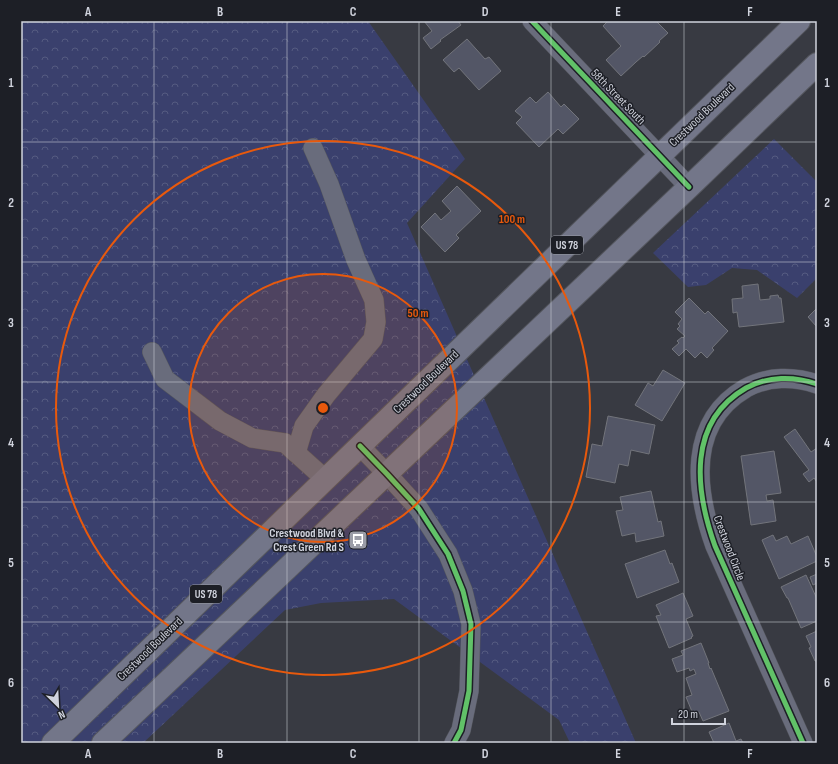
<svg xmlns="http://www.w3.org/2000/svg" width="838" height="764" font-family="'Sofia Sans Condensed',sans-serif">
<defs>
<pattern id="forest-crowns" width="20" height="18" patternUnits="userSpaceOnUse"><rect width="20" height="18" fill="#3a406d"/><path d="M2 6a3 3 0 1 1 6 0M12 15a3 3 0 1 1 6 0" fill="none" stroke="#555b81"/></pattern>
</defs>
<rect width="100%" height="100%" fill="#383a42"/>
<g fill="url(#forest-crowns)">
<path d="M21,21H368L465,159L407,223L636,743H570L559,720L394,599L321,603L285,610L143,743H21Z"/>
<path d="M774,139L817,182V278L797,298L757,270L732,268L706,285L688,287L653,253Z"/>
</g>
<g fill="#535666" stroke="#72747b">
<path d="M424,21H458L461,25L440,40L441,41L431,49L423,38L432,31Z"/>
<path d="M608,21H656L668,33L659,41L660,42L644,57L643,56L636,62L621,76L606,60L621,46L603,26Z"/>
<path d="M467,39L485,59L489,57L501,71L479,90L459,68L454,72L443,60Z"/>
<path d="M548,92L561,107L564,104L579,119L563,134L558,129L539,147L516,123L522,117L515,111L530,97L536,103Z"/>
<path d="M457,186L481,211L456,235L459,238L445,252L421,227L435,213L441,220L451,211L442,201Z"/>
<path d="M758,284L760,300L770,299V296L778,295L779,298H781L784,322L739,327L737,312L733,313L732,299L743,298L742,286Z"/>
<path d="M689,298L705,314L708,311L728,331L712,348L714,350L707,358L701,352L695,358L686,349L679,356L672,349L679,343L677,341L682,337L683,338L685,336L677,329L680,326L678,324L682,319L675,312Z"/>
<path d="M817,308V327L808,317Z"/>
<path d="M663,370L685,383L662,421L635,405L648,383L653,386Z"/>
<path d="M608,416L655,425L649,454L631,450L628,466L619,464L615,483L586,477L592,444L602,446Z"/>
<path d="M795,429L811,452L817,448V482L814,478L809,482L803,474L809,470L784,437Z"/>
<path d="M774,451L781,493L766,495L767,501L773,500L776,521L751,525L741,456Z"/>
<path d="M651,491L658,522L661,521L664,536L636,542L635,533L622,536L616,511L623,510L620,497Z"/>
<path d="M773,535L776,541L787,536L791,544L808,536L817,557V561L779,579L762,540Z"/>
<path d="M665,550L670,564L672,563L679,582L637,598L625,564Z"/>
<path d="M817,574V583L813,585L810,577Z"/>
<path d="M806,575L817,599V621L801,628L788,598H787L781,587Z"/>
<path d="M683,593L693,616L686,619L693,636L691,637L692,638L669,648L656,616L661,615L656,605Z"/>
<path d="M817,631V661H815L809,648L811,647L806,636Z"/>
<path d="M701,643L709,663H708L710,669L711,668L729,711L703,721L699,712L693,714L686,697L692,695L686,678L696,674L694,669L690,671L689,668L677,672L672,659L683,655L681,651Z"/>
<path d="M729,723L736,741L741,739L743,743H714L709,732Z"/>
</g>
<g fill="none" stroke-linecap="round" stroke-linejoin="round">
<defs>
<g id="minor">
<path d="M532,21L689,187"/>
<path d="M152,352L165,379L220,421L252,438L285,443L325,479"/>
<path d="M360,446L387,474L419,509L448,554L463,591L471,624L469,691L461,730L454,743"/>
<path d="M296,453L304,426L326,395L373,339L376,322L374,300L356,260L329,184L313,148"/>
<path d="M803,743L715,546C695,490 687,422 746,388C768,376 794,376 817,384"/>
</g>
<g id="major">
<path d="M53,743L799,21"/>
<path d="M103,743L689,187L817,64"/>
</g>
</defs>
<use href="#minor" stroke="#54565d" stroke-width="20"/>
<use href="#major" stroke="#54565d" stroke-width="24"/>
<use href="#minor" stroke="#696c7c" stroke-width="19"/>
<use href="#major" stroke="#737689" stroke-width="22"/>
<defs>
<g id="cycleway">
<path d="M532,21L689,187"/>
<path d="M360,446L387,474L419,509L448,554L463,591L471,624L469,691L461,730L454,743"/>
<path d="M803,743L715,546C695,490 687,422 746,388C768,376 794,376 817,384"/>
</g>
</defs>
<use href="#cycleway" stroke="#1d1f26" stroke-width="8"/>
<use href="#cycleway" stroke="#61c268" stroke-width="5"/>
</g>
<path fill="none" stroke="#d0d3dd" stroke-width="1" stroke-opacity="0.55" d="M154,21V743M287,21V743M419,21V743M551,21V743M684,21V743M21,142H817M21,262H817M21,382H817M21,502H817M21,622H817"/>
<circle cx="323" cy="408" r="134" fill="#e8590c" fill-opacity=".12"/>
<g fill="none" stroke="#e8590c" stroke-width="2">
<circle cx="323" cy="408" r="134"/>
<circle cx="323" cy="408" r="267"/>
</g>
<defs>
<symbol id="bus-square" viewBox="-11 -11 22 22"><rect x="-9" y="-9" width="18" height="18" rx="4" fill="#9b9da7" stroke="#1d1f26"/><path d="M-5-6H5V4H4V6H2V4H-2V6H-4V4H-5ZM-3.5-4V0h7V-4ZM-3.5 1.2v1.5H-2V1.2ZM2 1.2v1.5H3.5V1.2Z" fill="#fff"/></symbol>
</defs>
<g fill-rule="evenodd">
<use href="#bus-square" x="347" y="529" width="22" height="22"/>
</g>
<g text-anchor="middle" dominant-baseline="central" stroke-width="3" stroke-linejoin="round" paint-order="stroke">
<g fill="#1d1f26" stroke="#9a9da6" stroke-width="1">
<rect x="551" y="236" width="32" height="18" rx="3"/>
<rect x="190" y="585" width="32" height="18" rx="3"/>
</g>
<g font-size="11" font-weight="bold" fill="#d0d3dd">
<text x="567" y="245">US 78</text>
<text x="206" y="594">US 78</text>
</g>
<g font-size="12" fill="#d0d3dd" stroke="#1d1f26">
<text transform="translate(618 97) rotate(46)">58th Street South</text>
<text transform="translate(702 115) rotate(-44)">Crestwood Boulevard</text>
<text transform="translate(426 382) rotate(-44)">Crestwood Boulevard</text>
<text transform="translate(729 548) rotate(69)">Crestwood Circle</text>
<text transform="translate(150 649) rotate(-44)">Crestwood Boulevard</text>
</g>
<g font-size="12" font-weight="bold" fill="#d0d3dd" stroke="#1d1f26" text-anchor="end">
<text x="344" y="533">Crestwood Blvd &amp;<tspan x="344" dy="14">Crest Green Rd S</tspan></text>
</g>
</g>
<circle cx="323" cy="408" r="6" fill="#e8590c" stroke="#1d1f26" stroke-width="2"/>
<g font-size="12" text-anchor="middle" font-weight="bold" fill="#e8590c" stroke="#1d1f26" stroke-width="3" stroke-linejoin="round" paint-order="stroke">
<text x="512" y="223">100 m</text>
<text x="418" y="317">50 m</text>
</g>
<rect width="838" height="764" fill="none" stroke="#1d1f26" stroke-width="44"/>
<g transform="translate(58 706) rotate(156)" stroke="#1d1f26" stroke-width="3" paint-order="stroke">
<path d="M0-3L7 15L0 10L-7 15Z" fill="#d0d3dd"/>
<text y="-6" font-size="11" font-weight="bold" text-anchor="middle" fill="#d0d3dd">N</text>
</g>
<path d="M672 718v6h53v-6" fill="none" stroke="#d0d3dd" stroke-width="2"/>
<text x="678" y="718" font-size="12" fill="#d0d3dd" stroke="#1d1f26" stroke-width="3" paint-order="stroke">20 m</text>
<rect x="22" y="22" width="794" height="720" fill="none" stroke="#d0d3dd" stroke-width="1.5"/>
<g font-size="13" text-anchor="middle" font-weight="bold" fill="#d0d3dd">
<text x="88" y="16">A</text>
<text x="220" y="16">B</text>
<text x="353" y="16">C</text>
<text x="485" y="16">D</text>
<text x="618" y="16">E</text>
<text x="750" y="16">F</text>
<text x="11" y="87">1</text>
<text x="827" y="87">1</text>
<text x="11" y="207">2</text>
<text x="827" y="207">2</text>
<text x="11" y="327">3</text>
<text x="827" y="327">3</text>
<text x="11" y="447">4</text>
<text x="827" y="447">4</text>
<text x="11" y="567">5</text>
<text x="827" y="567">5</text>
<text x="11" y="687">6</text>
<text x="827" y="687">6</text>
<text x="88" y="758">A</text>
<text x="220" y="758">B</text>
<text x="353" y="758">C</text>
<text x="485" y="758">D</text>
<text x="618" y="758">E</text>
<text x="750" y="758">F</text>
</g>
</svg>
